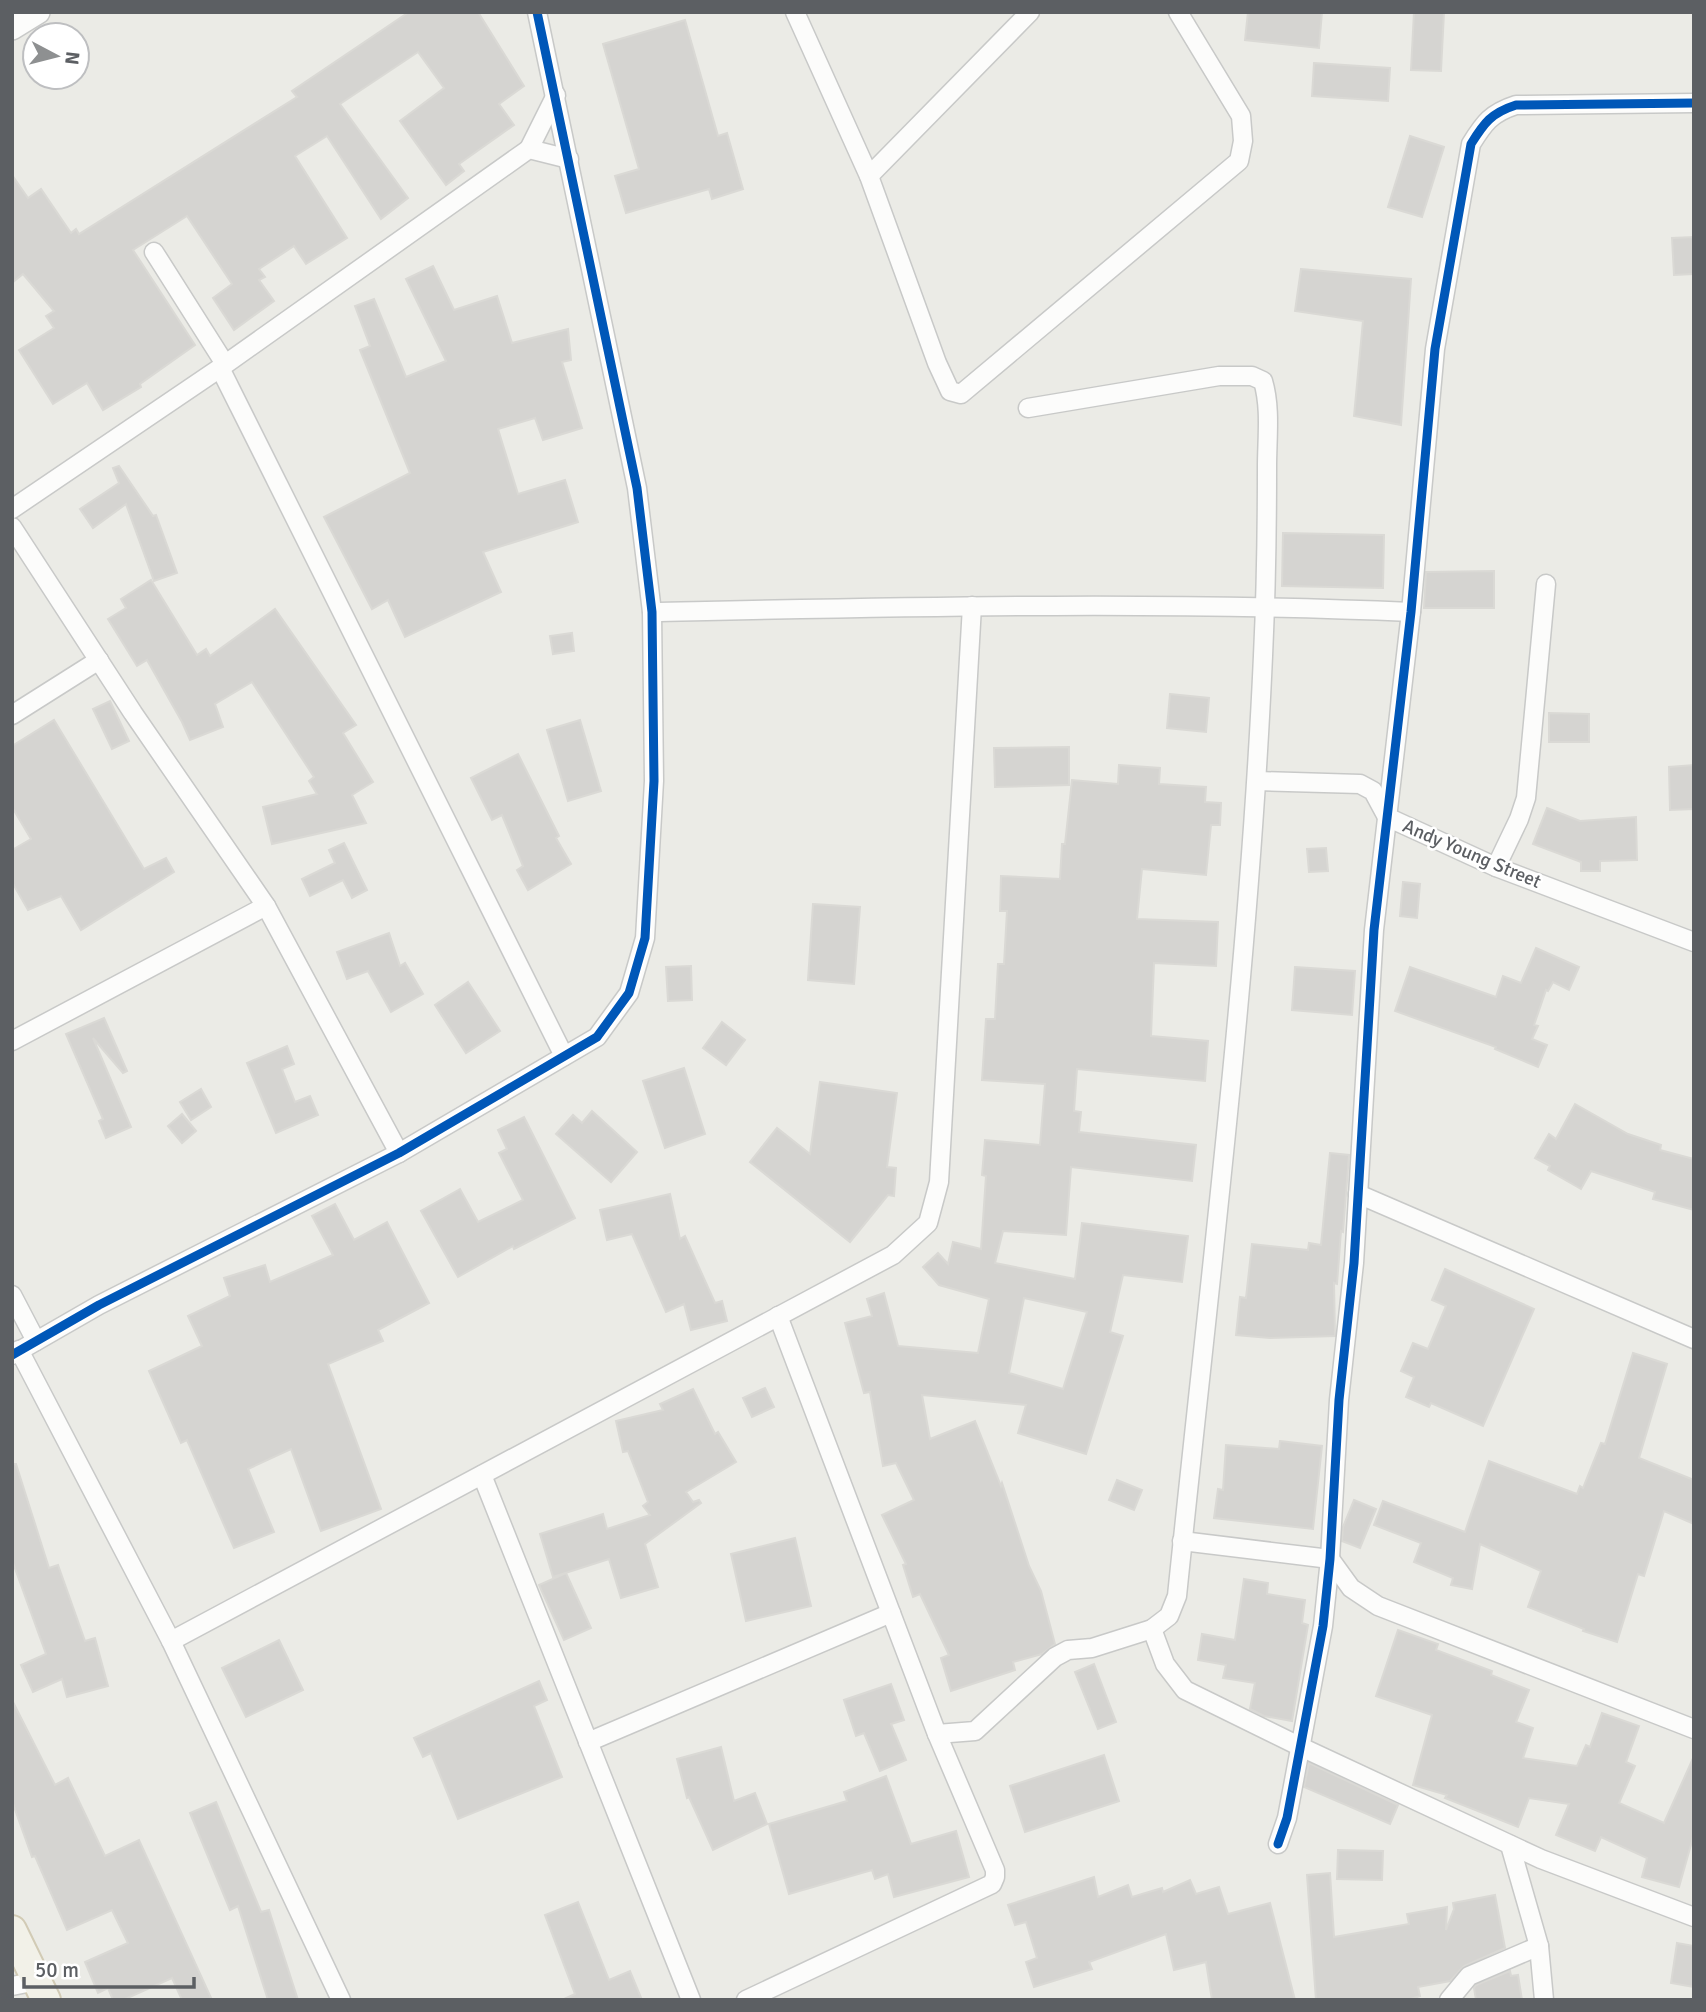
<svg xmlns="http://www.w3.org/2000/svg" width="1706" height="2012" font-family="Signika,sans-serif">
<rect width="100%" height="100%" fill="#ebebe6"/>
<g fill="#d5d4d1" stroke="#dad9d5" stroke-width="2" fill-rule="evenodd">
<path d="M409,12H478L524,86L499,104L514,125L459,164L464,171L446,185L400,121L444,88L418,52L340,104L408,198L381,219L327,136L295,156L347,238L306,264L294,246L259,269L265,277L259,280L274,301L234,330L213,298L232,284L187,216L133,250L195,345L140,384L141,387L103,410L87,383L53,404L19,350L54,328L46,316L54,311L23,274L12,283V175L28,198L41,189L71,233L76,229L79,234L297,97L292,91Z"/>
<path d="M1248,12H1322L1319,48L1245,40Z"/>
<path d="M1414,12H1444L1441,71L1411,70Z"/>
<path d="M685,20L718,136L727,133L743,189L712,199L709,189L626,213L615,176L639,169L603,44Z"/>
<path d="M1314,63L1390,68L1388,101L1312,96Z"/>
<path d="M1410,136L1444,147L1422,217L1388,207Z"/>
<path d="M1694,237V274L1674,275L1672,238Z"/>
<path d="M433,266L454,310L497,296L512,343L568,329L571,360L562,362L582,428L543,440L535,418L498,429L518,494L565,480L578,522L483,552L501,592L405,637L388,600L372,609L324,517L410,473L360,350L370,346L355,306L374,299L406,377L446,361L406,279Z"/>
<path d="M1301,269L1411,279L1401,425L1354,416L1363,321L1295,311Z"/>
<path d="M119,466L153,516L156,515L177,573L154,581L126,504L93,528L80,509L119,483L113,468Z"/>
<path d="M1283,533L1384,535L1383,588L1282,586Z"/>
<path d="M1494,571V608H1424L1426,572Z"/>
<path d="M151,580L197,655L206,649L210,656L275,609L356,725L343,733L373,782L352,795L366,823L272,844L263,807L317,794L309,781L314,777L252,682L215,704L223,727L190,740L182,722L147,660L137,666L108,619L126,608L121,599Z"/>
<path d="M572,633L574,651L553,654L550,636Z"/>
<path d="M1170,694L1209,698L1206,732L1167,728Z"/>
<path d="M110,701L129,741L112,749L93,709Z"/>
<path d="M1549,713L1589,714V742H1549Z"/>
<path d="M54,720L144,869L166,858L174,872L81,930L61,896L28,910L12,882V850L31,839L12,807V746Z"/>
<path d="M580,720L601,791L568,801L547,730Z"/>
<path d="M1069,747V785L995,787L994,748Z"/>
<path d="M518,754L559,836L556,838L571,864L528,890L517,870L523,866L502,815L492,820L471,778Z"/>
<path d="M1119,765L1160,768L1159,784L1206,787L1205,802L1221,803L1220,825H1211L1206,875L1142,869L1137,919L1218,922L1216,966L1154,963L1151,1036L1208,1041L1205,1081L1077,1069L1074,1111L1081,1112L1079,1132L1196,1145L1192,1181L1071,1167L1066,1235L1003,1231L995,1263L1075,1279L1082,1223L1188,1236L1182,1282L1123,1275L1110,1332L1123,1336L1086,1454L1018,1433L1026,1405L922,1395L930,1439L975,1421L1001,1486L1002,1483L1029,1566L1041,1591L1055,1644L1042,1654L1013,1662L1015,1670L951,1691L941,1658L949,1655L920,1594L913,1597L903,1565L906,1564L882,1515L914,1500L896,1463L883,1466L870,1392L864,1393L845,1323L872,1316L867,1299L884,1293L898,1346L978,1353L989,1299L939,1285L923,1267L938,1253L948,1264L953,1242L981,1249L986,1176L982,1175L985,1140L1040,1145L1045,1084L982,1080L986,1019H995L998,964H1004L1007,911H1000L1001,876L1060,879L1062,844H1065L1072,780L1118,784ZM1024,1298L1087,1312L1063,1389L1009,1373Z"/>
<path d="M1694,765V809L1670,810L1669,767Z"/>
<path d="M1547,808L1580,821L1636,817L1637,860L1600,861V871H1581V862L1533,844Z"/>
<path d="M344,843L367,890L352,898L343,880L310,896L302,879L335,863L329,850Z"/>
<path d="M1326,848L1328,871L1309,872L1307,849Z"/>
<path d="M1403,882L1420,884L1417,918L1400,916Z"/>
<path d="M813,904L860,907L854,984L808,980Z"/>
<path d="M389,933L400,966L405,963L423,994L391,1012L368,971L347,979L337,952Z"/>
<path d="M1536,948L1579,967L1569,990L1553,982L1548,991L1546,990L1534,1025L1538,1026L1532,1039L1547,1045L1538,1067L1495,1049L1496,1047L1395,1011L1410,967L1496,997L1503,976L1521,983Z"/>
<path d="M691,966L692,1000L668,1001L666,967Z"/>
<path d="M1295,967L1355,971L1352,1015L1292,1010Z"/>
<path d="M468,982L500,1031L466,1053L435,1005Z"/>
<path d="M104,1018L127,1071L123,1073L93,1038L131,1127L106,1138L99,1121L103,1119L66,1034Z"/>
<path d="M722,1022L745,1040L726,1065L703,1048Z"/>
<path d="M287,1046L294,1064L282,1069L295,1102L310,1096L318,1115L276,1133L247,1063Z"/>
<path d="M684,1068L705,1134L665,1148L643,1081Z"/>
<path d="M820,1082L897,1093L887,1167L896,1168L894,1196L888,1195L850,1242L750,1162L777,1128L810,1154Z"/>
<path d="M201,1089L211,1107L191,1120L180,1102Z"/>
<path d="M1575,1104L1628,1134L1661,1145L1660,1150L1694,1159V1210L1653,1199L1655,1192L1591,1171L1581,1189L1548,1170L1550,1166L1535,1158L1549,1134L1556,1139Z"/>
<path d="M592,1111L637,1152L611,1182L556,1134L573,1115L582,1123Z"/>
<path d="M182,1114L196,1131L182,1143L168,1126Z"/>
<path d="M524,1117L575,1218L514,1249L513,1246L458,1277L421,1211L460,1189L478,1222L523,1200L499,1153L507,1149L498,1130Z"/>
<path d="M1330,1153L1349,1155L1343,1232L1341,1231L1337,1284L1334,1283L1335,1336L1270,1338L1236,1335L1240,1297L1246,1298L1252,1244L1308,1250L1309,1243L1321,1245Z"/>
<path d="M670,1194L680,1239L685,1236L715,1303L722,1301L727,1321L691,1330L684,1304L666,1312L632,1234L607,1240L600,1210Z"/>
<path d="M335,1204L354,1240L387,1222L429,1303L378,1330L383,1341L328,1364L381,1509L321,1531L291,1449L248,1469L274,1532L234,1548L187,1440L181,1443L149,1371L202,1346L188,1316L230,1296L224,1278L265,1265L270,1282L333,1255L312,1216Z"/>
<path d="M1445,1269L1534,1309L1483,1426L1431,1403L1429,1407L1406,1397L1414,1377L1401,1371L1413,1343L1428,1349L1446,1306L1432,1300Z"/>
<path d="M1633,1353L1667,1364L1639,1458L1694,1480V1524L1664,1511L1644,1576L1638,1574L1617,1642L1583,1631L1584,1629L1528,1607L1541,1571L1480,1544L1472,1589L1451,1585L1453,1578L1414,1562L1421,1543L1374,1525L1383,1501L1465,1532L1489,1461L1577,1494L1580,1486L1583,1488L1601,1443L1605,1444Z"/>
<path d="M765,1388L774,1407L752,1417L743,1398Z"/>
<path d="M693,1389L715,1434L718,1432L736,1462L686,1492L693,1502L699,1500L701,1503L645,1544L658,1587L621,1598L609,1559L553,1577L540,1534L603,1514L607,1529L650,1515L643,1506L648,1502L628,1451L623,1452L616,1421L663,1410L660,1404Z"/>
<path d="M1280,1441L1322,1446L1313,1529L1214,1518L1218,1489L1223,1490L1226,1445L1279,1449Z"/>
<path d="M12,1464H16L49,1568L58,1565L85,1641L95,1638L108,1686L67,1697L62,1679L33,1692L21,1665L46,1654L12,1560Z"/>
<path d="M1117,1480L1142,1490L1134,1510L1109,1500Z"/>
<path d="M1354,1500L1376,1509L1360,1548L1342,1541L1343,1527Z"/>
<path d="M795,1538L811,1606L746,1621L731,1554Z"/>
<path d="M566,1573L591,1628L564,1640L539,1585Z"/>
<path d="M1244,1579L1268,1583L1267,1594L1305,1600L1302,1623L1308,1625L1292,1721L1264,1716L1250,1709L1255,1683L1223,1678L1226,1665L1198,1660L1202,1634L1235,1640Z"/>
<path d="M1398,1630L1438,1644L1436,1650L1492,1671L1491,1675L1529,1690L1516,1722L1533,1728L1523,1758L1577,1766L1586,1745L1590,1747L1602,1713L1639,1726L1626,1762L1635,1766L1619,1803L1664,1823L1694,1756V1834L1679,1887L1642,1877L1647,1858L1601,1837L1595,1851L1556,1835L1569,1804L1529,1798L1518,1827L1445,1798L1447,1795L1413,1785L1432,1715L1376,1696Z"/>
<path d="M279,1640L303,1690L246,1717L222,1668Z"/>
<path d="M1094,1664L1116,1722L1098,1729L1075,1672Z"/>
<path d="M539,1681L547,1700L534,1706L562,1777L458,1819L431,1753L423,1757L414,1738Z"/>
<path d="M891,1684L904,1720L891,1724L906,1760L880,1771L864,1733L856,1736L844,1700Z"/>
<path d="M12,1700L55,1785L68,1778L105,1856L139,1840L212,2000H182L172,1978L123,2000H113L108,1988L98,1993L85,1962L128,1943L112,1910L67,1930L35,1856L32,1857L12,1801Z"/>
<path d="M721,1747L734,1801L755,1793L767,1824L713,1850L689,1797L687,1798L677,1759Z"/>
<path d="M1104,1755L1119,1801L1025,1832L1010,1786Z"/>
<path d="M1309,1763L1398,1805L1390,1824L1304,1787Z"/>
<path d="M886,1776L911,1844L956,1831L969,1877L894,1897L888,1874L875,1879L872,1870L789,1894L769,1824L847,1801L844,1792Z"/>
<path d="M216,1802L261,1912L269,1910L298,2000H268L238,1906L230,1910L190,1813Z"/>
<path d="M1338,1850L1383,1851L1382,1880L1337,1879Z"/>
<path d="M1330,1873L1334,1937L1409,1924L1407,1914L1447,1907L1446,1930L1454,1909L1453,1903L1495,1895L1505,1948L1464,1966L1450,1981L1418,1987L1420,1996L1408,2000H1316L1307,1875Z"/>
<path d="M1094,1877L1098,1897L1128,1885L1132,1897L1162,1888L1163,1892L1190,1880L1196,1894L1219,1887L1228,1914L1270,1903L1295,2000H1212L1206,1962L1174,1970L1166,1934L1089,1962L1092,1969L1034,1987L1026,1962L1037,1958L1026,1922L1015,1925L1008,1905Z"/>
<path d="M578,1902L609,1980L630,1971L642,2000H562L575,1994L545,1915Z"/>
<path d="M1677,1943L1694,1946V1987L1671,1983Z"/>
<path d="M1510,1971L1511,1976L1518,1975L1522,2000H1476L1474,1988L1476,1985Z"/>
</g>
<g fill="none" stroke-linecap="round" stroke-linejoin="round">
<defs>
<g id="minor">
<path d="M795,12L869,176L937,363L950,391L961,394L1239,161L1243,141L1241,116L1178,12"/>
<path d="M529,149L556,95"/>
<path d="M869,176L1030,12"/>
<path d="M154,252L225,364"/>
<path d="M220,368L564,1056"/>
<path d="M12,509L220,368L529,149L569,159"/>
<path d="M12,527L133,713L266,906L399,1153"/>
<path d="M652,612C905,607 1158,601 1411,612"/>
<path d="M12,715L99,660"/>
<path d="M1257,781L1360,784L1373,791L1387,817L1496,867L1694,942"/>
<path d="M1496,867L1519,819L1526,798L1546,584"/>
<path d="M12,1041L266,906"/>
<path d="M1358,1194L1694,1339"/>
<path d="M12,1295L36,1341"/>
<path d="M19,1350L171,1641L341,2000"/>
<path d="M12,1355L99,1305L399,1153L597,1037L629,993L645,938L654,781L652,612L637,488L537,12"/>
<path d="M482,1475L691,2000"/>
<path d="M1182,1541L1330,1559L1351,1588L1378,1606L1694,1729"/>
<path d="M1152,1629L1165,1664L1185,1690L1301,1747L1541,1859L1694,1917"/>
<path d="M171,1641L893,1255L928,1223L939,1182L972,606"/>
<path d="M937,1734L975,1731L1055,1657L1068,1650L1092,1648L1152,1629L1169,1616L1177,1596C1209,1283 1249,971 1263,656C1266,593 1267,530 1267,467C1267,438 1271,408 1263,381L1252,376H1219L1028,408"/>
<path d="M588,1742L891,1613"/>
<path d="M1278,1844L1287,1818L1323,1626L1330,1559L1339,1400L1354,1263L1374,930L1411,612L1435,349L1471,144C1484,123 1491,113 1516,105L1694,103"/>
<path d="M1510,1845L1539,1946L1544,2000"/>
<path d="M12,1986L37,1981"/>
<path d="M746,2000L992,1884L995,1877V1870L937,1734L778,1316"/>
<path d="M1449,2000L1469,1976L1539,1946"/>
</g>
<path id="tertiary" d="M12,28L38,12"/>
<path id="primary" d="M12,1930L46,2000"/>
</defs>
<use href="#minor" stroke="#c8c9c8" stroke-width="21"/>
<use href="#tertiary" stroke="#c8c9c8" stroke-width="26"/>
<use href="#primary" stroke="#d2cbb5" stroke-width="32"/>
<use href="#minor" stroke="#fcfcfb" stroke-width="18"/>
<use href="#tertiary" stroke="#fcfcfb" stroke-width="23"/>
<use href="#primary" stroke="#f2f1e8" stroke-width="28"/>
<defs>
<g id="cycleway">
<path d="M12,1355L99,1305L399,1153L597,1037L629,993L645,938L654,781L652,612L637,488L537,12"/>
<path d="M1278,1844L1287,1818L1323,1626L1330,1559L1339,1400L1354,1263L1374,930L1411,612L1435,349L1471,144C1484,123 1491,113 1516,105L1694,103"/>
</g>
</defs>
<use href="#cycleway" stroke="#fff" stroke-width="13"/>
<use href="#cycleway" stroke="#0057b8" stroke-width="9"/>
</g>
<g text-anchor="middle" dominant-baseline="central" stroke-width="5" stroke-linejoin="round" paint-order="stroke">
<g font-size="19" fill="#5c5f63" stroke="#fff">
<text transform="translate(1472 854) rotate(23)">Andy Young Street</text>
</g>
</g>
<rect width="1706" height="2012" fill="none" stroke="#5c5f63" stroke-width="28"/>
<g transform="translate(56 56) rotate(97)"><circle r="33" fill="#ffffff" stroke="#bebfc1" stroke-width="2"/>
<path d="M0-5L12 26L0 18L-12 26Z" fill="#8e9091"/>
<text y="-10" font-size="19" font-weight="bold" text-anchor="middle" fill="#5c5f63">N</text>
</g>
<path d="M24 1977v10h170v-10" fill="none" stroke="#5c5f63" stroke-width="3.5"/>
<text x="35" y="1977" font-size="21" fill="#5c5f63" stroke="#ffffff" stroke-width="5" paint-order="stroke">50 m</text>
</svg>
